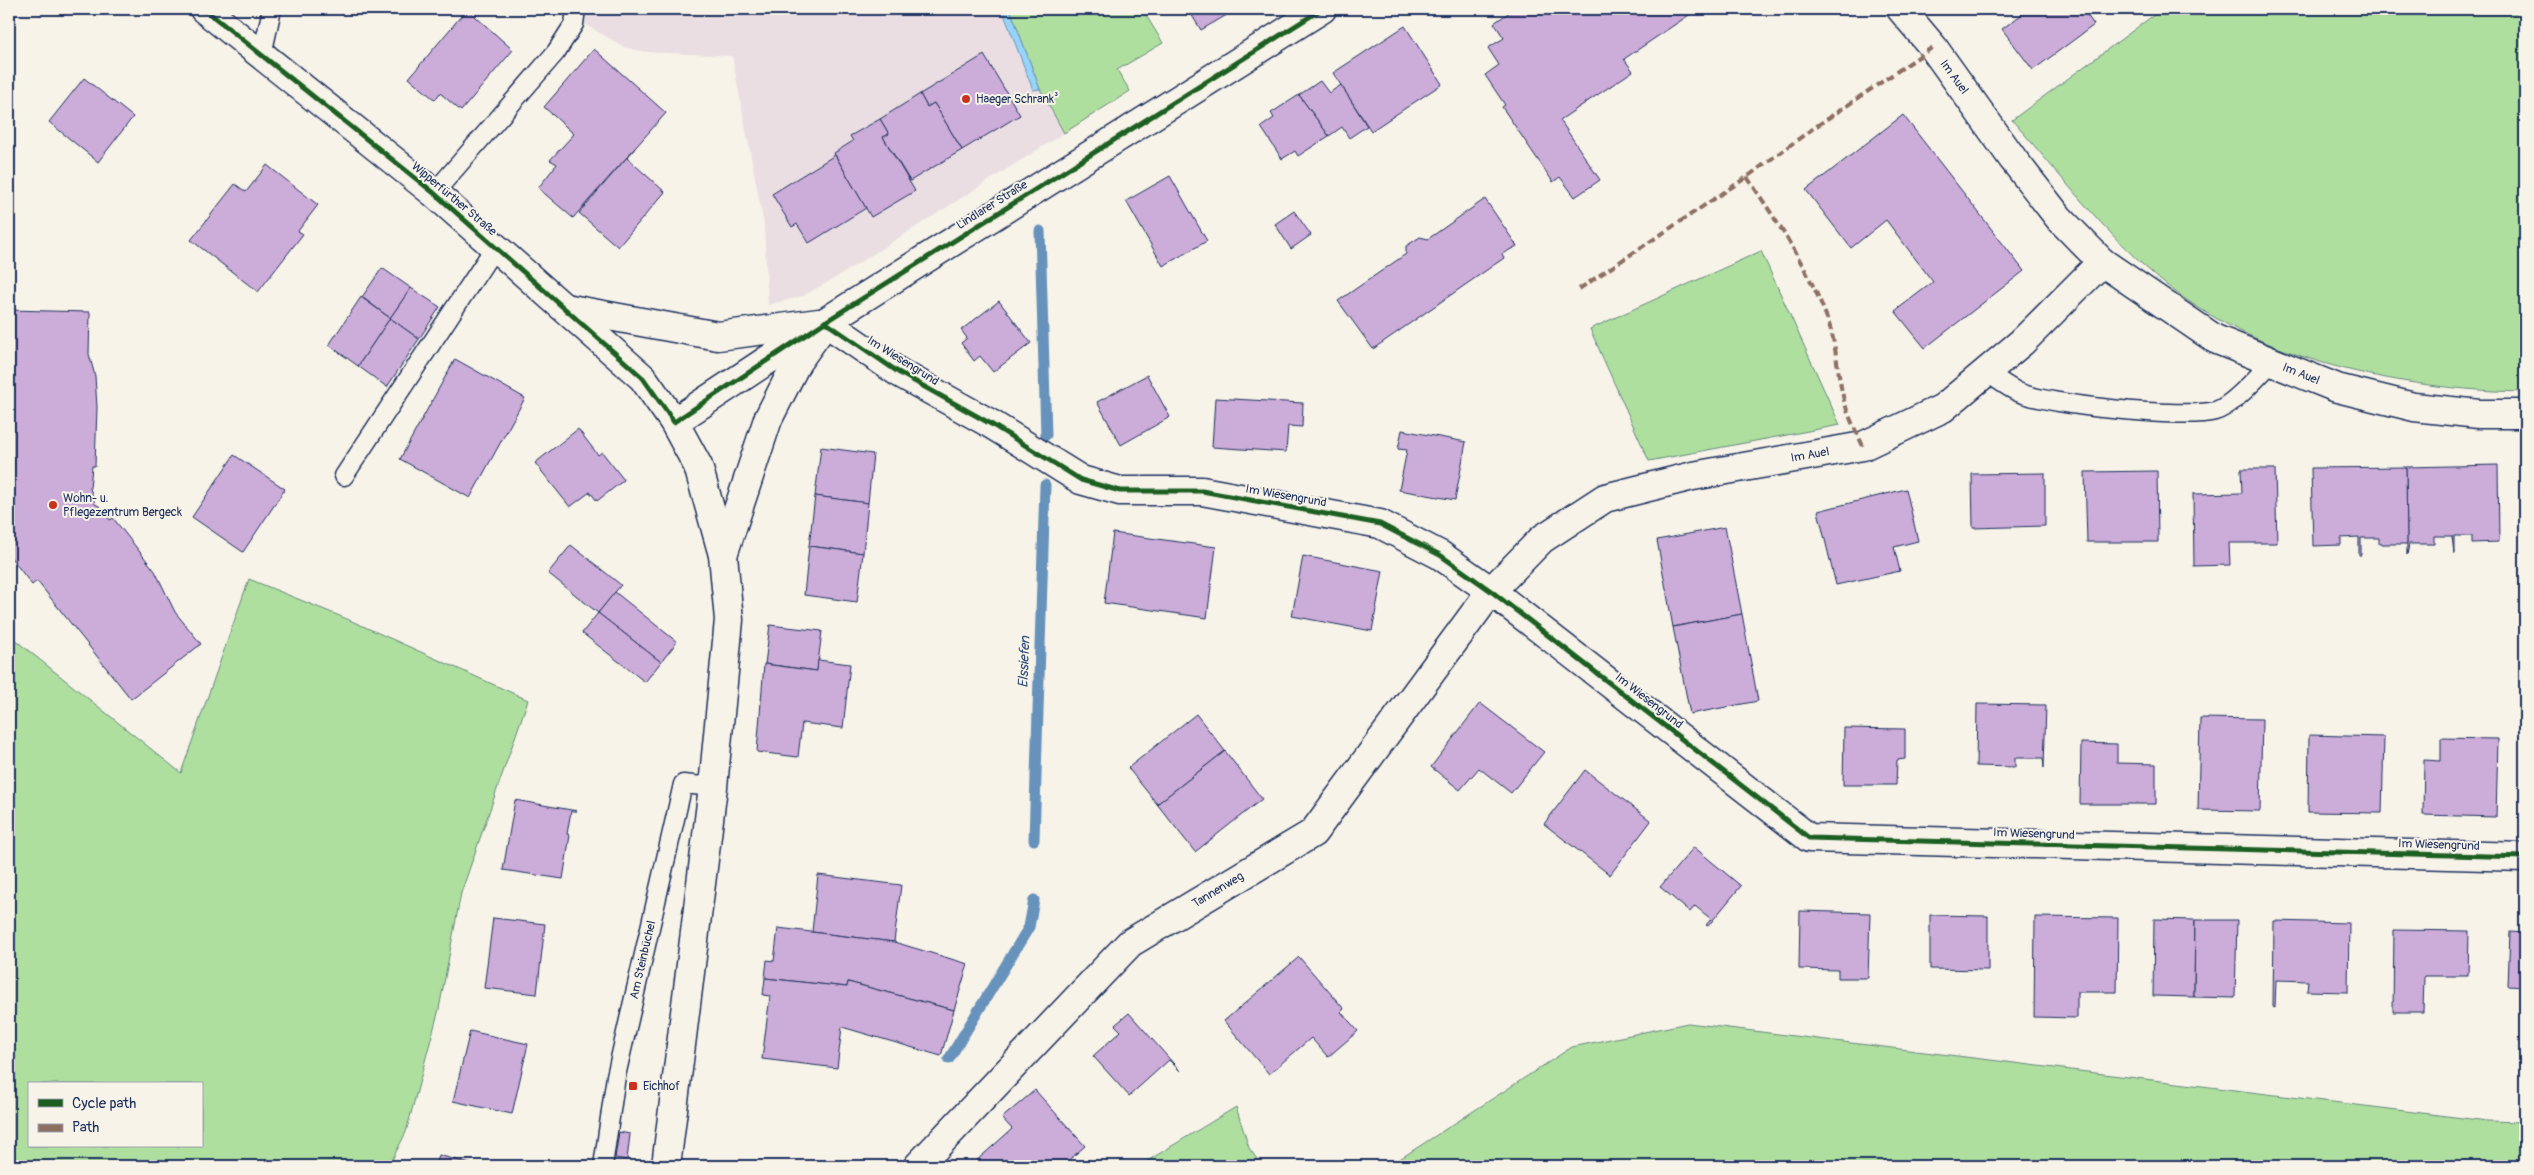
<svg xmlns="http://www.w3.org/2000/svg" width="2534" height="1175" font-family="Pangolin,sans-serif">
<rect width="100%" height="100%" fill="#f7f3e8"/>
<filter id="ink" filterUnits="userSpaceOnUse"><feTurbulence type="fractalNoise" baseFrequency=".02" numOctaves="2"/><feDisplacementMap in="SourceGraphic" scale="10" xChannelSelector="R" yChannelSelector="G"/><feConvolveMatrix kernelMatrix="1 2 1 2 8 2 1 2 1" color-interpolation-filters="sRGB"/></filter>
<g filter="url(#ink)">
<path fill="#eadee3" d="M559,9H1002L1033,90L1040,89L1064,133L837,277L803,296L768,305L764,225L732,56L645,52L624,47Z"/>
<g fill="#afdf9f" stroke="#65877e" fill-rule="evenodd">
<path d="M1010,9H1142L1163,43L1117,70L1130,91L1064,133L1040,89Z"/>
<path d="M2162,9H2525V392C2401,390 2257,361 2159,279C2104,233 2059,173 2012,120Z"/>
<path d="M1761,251L1840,425L1649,461L1590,329Z"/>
<path d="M249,579L347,619L528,700L461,893L439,1009L406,1132L389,1166H9V635L181,773ZM29,1084H201V1146H29Z"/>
<path d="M1688,1023L2487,1121L2525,1122V1166H1389L1572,1047Z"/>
<path d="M1236,1107L1249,1148L1262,1166H1139Z"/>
</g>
<path fill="#98d4f9" stroke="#6692bb" d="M1002,9H1010L1040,89L1033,90Z"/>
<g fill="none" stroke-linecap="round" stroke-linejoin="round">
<g stroke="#6692bb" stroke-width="11">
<path d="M1040,231L1046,435"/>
<path d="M1034,840L1045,485"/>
<path d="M949,1059L1029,927L1034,900"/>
</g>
</g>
<g fill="#ccacd8" stroke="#1b2f5e">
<path d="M467,9L513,50L461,111L440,93L435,100L409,78Z"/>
<path d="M1188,9H1237L1201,30Z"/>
<path d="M1514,9H1694L1695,11L1624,59L1633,71L1560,120L1600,180L1575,197L1560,177L1553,182L1502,107L1505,105L1485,75L1499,65L1488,48L1504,38L1494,23Z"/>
<path d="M2029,9H2083L2094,25L2033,70L2002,29Z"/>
<path d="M1405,26L1442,84L1371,131L1333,73Z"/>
<path d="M594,49L666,113L573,218L538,188L557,164L550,160L574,134L544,107Z"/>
<path d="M984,55L1020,115L962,150L934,103L927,107L920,94Z"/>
<path d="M84,78L133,117L98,162L49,122Z"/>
<path d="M1320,81L1329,93L1341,85L1367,126L1349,138L1342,127L1329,136L1299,95Z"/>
<path d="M920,94L927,107L934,103L962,150L910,181L883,137L889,134L880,119Z"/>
<path d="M1299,95L1329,136L1298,156L1295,151L1282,159L1261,127L1274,118L1271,113Z"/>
<path d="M1903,115L2024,271L1925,348L1895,311L1933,282L1886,220L1851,248L1806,190Z"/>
<path d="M880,119L889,134L883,137L915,191L871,217L834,153L853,141L850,136Z"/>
<path d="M635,148L627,158L665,192L618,247L579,213Z"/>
<path d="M835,155L866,208L809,243L797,224L792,227L772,194Z"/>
<path d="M267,165L318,205L298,231L303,234L258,292L191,240L235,184L246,192Z"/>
<path d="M1170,176L1207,241L1163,266L1126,201Z"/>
<path d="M1485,199L1517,246L1502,254L1504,258L1373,349L1338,301L1406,254V246L1420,237L1428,239Z"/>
<path d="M1294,211L1311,235L1291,249L1275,224Z"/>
<path d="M382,268L411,288L390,318L362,297Z"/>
<path d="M411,288L440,307L419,339L390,318Z"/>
<path d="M361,297L390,318L358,366L329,345Z"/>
<path d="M999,301L1031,343L993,372L980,356L974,361L961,343L967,338L961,330Z"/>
<path d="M9,310L90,312L89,354L95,376L97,407L95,466H92L90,488L95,504L99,506L110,520L113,518L155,571L175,612L201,644L131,699L37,581L32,585L9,555Z"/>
<path d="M390,318L419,339L387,387L358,366Z"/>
<path d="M455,359L525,398L470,498L400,459Z"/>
<path d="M1147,375L1170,417L1121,445L1097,402Z"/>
<path d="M1215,398L1303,403L1302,427L1288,426L1286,452L1212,447Z"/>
<path d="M578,429L598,455L602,452L624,480L597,501L590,492L570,507L535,463Z"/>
<path d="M1402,430L1466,442L1455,500L1399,490L1407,450L1398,449Z"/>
<path d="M821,447L873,454L868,503L815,496Z"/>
<path d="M234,455L285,489L243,552L192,517Z"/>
<path d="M2498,465L2499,542L2472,543V536H2454V554L2452,536H2434V544H2409L2407,555L2406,467Z"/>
<path d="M2406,467L2407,544H2379V538H2361V555H2359V537L2341,538V545L2313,546L2311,468Z"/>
<path d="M2241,469H2275L2277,543H2229L2230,565L2194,566L2193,494L2242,493Z"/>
<path d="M2157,471L2158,542H2087L2085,472Z"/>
<path d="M2045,473V526L1973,528L1972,474Z"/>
<path d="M1906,489L1918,541L1894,547L1900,571L1836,585L1818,511Z"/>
<path d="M815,496L868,503L863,553L809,546Z"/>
<path d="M1725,527L1742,614L1673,627L1657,540Z"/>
<path d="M1113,533L1216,547L1207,618L1104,603Z"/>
<path d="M571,545L621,585L598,613L548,573Z"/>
<path d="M809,546L863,553L857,602L804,595Z"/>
<path d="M1303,556L1383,571L1372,631L1292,616Z"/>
<path d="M615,592L677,642L661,662L598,613Z"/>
<path d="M598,613L661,662L645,682L582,633Z"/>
<path d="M1742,614L1758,701L1690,714L1673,627Z"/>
<path d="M770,625L822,631L817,671L765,664Z"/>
<path d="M818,660L850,664L843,728L802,723L798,757L757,752L764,664L817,671Z"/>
<path d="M1480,703L1544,752L1511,793L1479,768L1460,790L1431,767Z"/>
<path d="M1977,704L2046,705L2044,768L2043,758H2015V767L1976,766Z"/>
<path d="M1196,714L1225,751L1157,804L1128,768Z"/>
<path d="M2200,718L2262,719L2260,811L2198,810Z"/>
<path d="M1844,728L1905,729V759L1897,760L1896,785H1843Z"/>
<path d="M2309,735L2384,737L2382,813L2308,812Z"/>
<path d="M2441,738L2498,739L2496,817L2423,815L2424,760L2441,761Z"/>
<path d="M2081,743L2117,744V763L2156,764V804H2080Z"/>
<path d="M1225,751L1262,799L1195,852L1157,804Z"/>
<path d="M1585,770L1651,821L1610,875L1544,824Z"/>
<path d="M515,800L577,811H571L567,834L570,835L563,879L503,870Z"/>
<path d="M1694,847L1741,886L1708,926L1706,925L1711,919L1695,906L1690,912L1660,887Z"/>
<path d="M818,875L901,885L894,942L812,932Z"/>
<path d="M1800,911L1870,913L1868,978H1838V970L1799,969Z"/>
<path d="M1930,915L1988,916V970L1930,969Z"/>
<path d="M2035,917L2118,918L2117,992H2077V1018L2034,1017Z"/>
<path d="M493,918L545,924L537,994L484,988Z"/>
<path d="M2154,919L2195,920L2194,997L2153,996Z"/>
<path d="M2195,920H2237L2235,998L2194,997Z"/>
<path d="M2274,921L2349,923L2348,992L2307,991L2308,981L2276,980L2275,1008L2273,1007Z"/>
<path d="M778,928L894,942L968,964L954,1010L848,982L847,987L765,978L767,960L774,961Z"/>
<path d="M2394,930L2469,931L2468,976H2424L2423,1012H2393Z"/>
<path d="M2510,932L2525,933V987L2508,986Z"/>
<path d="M1299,957L1344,1009L1341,1012L1358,1031L1328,1057L1311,1038L1269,1074L1224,1021Z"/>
<path d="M765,978L847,987L848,982L954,1010L941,1056L842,1027L837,1068L762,1059L770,996L763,995Z"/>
<path d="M1129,1013L1181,1072L1169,1060L1129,1096L1093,1056L1121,1031L1115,1025Z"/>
<path d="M470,1031L528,1044L512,1114L453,1101Z"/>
<path d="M1035,1090L1085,1146L1062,1166H978L975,1162L1012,1129L1002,1118Z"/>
<path d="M619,1132L630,1134L627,1160L615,1158Z"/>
<path d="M439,1155L477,1166H436Z"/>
</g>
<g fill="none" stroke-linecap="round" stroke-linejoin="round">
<defs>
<g id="service">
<path d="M262,55L272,9"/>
<path d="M434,193L556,52L574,24L576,9"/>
<path d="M1986,372C1996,378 2007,387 2018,392C2046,405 2185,419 2215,411C2232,407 2259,375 2272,362"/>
<path d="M344,476L495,247"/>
<path d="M603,1166L616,1076L683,784L713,787"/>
</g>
<g id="minor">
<path d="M1901,9L1933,47L2013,159L2059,218L2102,262L2215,339L2337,388L2414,407L2479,414H2525"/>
<path d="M825,322L898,372L991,424L1081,480L1120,491H1202L1380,524L1440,555L1491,591L1809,838L2525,857"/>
<path d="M918,1166L1130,943L1313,833L1491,591L1542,539L1605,498L1693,476L1863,446L1943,408L2022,342L2102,262"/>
</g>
<g id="secondary">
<path d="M204,9L434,193L643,378L674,422L698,466L723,555L729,620L713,787L666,1166"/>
<path d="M565,308L718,336L819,323"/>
<path d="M674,422L825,322L1322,9"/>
<path d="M723,555L768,419L797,362L818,333"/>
</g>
</defs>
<use href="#service" stroke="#1b2f5e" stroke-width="21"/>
<use href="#minor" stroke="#1b2f5e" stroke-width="31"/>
<use href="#secondary" stroke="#1b2f5e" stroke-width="31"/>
<use href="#service" stroke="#f7f3e8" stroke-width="18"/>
<use href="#minor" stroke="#f7f3e8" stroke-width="28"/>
<use href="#secondary" stroke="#f7f3e8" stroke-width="28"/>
<g stroke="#8d6e63" stroke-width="4" stroke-dasharray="8 4" stroke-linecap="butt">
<path d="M1747,177C1778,223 1809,269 1828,321C1838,349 1837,379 1846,407C1850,420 1857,433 1863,446"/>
<path d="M1579,289L1747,177L1808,132L1933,47"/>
</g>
<defs>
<g id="cycleway">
<path d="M204,9L434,193L643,378L674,422L825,322L1322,9"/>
<path d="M825,322L898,372L991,424L1081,480L1120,491H1202L1380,524L1440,555L1491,591L1809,838L2525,857"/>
</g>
</defs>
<use href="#cycleway" stroke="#f7f3e8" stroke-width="8"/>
<use href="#cycleway" stroke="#1b5e20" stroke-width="5"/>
</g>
</g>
<g fill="#c8321e" stroke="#f7f3e8" stroke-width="2">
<circle cx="966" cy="99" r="5"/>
<circle cx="53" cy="505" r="5"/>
<rect x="628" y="1081" width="10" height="10" rx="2.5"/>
</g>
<g text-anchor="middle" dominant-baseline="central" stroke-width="4" stroke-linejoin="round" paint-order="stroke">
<g font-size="12" fill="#1b2f5e" stroke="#f7f3e8">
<text transform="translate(1954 77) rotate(54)">Im Auel</text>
<text transform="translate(454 199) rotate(40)">Wipperfürther Straße</text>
<text transform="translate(992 205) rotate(-32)">Lindlarer Straße</text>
<text transform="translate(903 361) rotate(32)">Im Wiesengrund</text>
<text transform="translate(2301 374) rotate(22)">Im Auel</text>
<text transform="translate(1810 455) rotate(-10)">Im Auel</text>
<text transform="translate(1286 496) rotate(10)">Im Wiesengrund</text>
<text transform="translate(1649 701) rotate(38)">Im Wiesengrund</text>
<text transform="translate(2034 834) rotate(2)">Im Wiesengrund</text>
<text transform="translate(2439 845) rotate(2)">Im Wiesengrund</text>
<text transform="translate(1218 890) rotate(-31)">Tannenweg</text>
<text transform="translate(643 960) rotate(-77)">Am Steinbüchel</text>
</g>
<g font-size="12" fill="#1b2f5e" stroke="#f7f3e8" text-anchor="start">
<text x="976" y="99">Haeger Schrank³</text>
<text x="63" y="498">Wohn- u.<tspan x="63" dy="14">Pflegezentrum Bergeck</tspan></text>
<text x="643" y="1086">Eichhof</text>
</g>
<g font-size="14" font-style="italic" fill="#34507d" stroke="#f7f3e8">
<text transform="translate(1024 662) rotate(-88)">Elssiefen</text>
</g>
</g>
<rect width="2534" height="1175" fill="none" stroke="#f7f3e8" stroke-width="30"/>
<rect x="15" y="15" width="2504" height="1145" fill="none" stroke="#1b2f5e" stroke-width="2" filter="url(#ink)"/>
<rect x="28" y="1082" width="175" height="65" fill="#f7f3e8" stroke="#9fa5b1"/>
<rect x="38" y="1099" width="25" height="8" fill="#1b5e20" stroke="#9fa5b1"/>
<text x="72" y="1108" font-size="15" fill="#1b2f5e">Cycle path</text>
<rect x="38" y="1124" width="25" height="8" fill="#8d6e63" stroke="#9fa5b1"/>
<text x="72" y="1132" font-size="15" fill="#1b2f5e">Path</text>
</svg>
